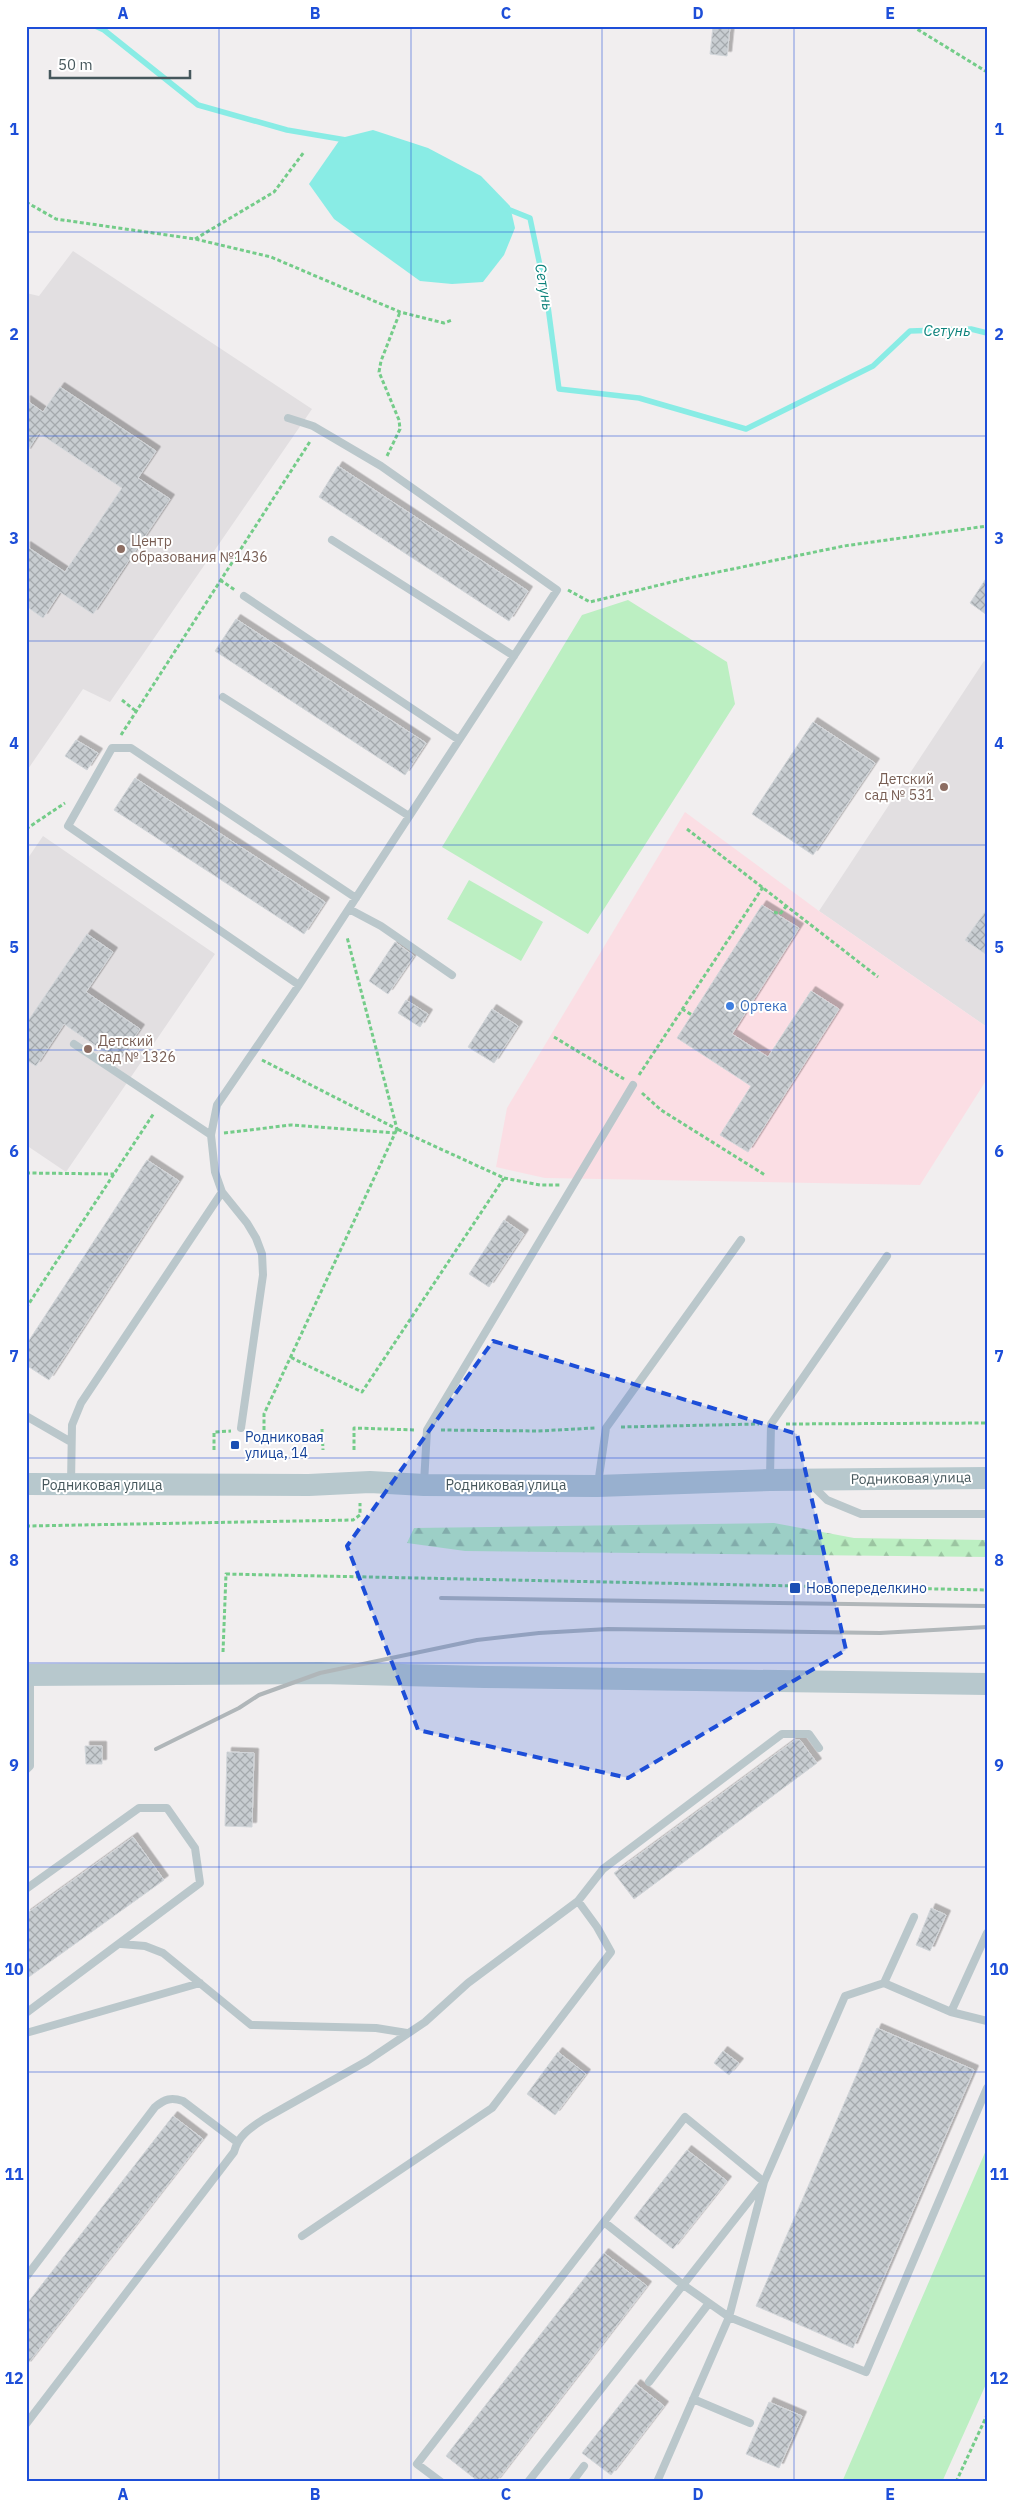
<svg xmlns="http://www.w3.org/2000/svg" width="1013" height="2508" viewBox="0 0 1013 2508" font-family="'IBM Plex Sans',sans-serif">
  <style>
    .education { fill: #e2dfe1 }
    .medical { fill: #fbdee4 }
    .green { fill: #bcefc2 }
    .forest { fill: url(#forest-firs) }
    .water { fill: #89ece5 }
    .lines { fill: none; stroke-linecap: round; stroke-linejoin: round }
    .stream { stroke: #89ece5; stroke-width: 5.5 }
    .building { fill: url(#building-cross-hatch); stroke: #d2d6da; filter: url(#shadow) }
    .path { stroke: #74cc89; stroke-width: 3; stroke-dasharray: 4 2.5; stroke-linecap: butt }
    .lane { stroke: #bac7cb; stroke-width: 8 }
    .secondary { stroke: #b7c8cd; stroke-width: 22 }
    .rail { stroke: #b0b6b9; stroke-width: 4 }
    .marked { fill: #1d4ed8; fill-opacity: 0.2; stroke: #1d4ed8; stroke-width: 4; stroke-dasharray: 10 6; stroke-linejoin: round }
    .grid { fill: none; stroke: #1d4ed8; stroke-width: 1; stroke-opacity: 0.55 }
    .education-dot { fill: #8d6e63; stroke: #fff; stroke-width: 2 }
    .shop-dot { fill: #3f7fe0; stroke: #fff; stroke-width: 2 }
    .transit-dot { fill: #1a4fb4; stroke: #fff; stroke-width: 2 }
    .labels { text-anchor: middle; stroke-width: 4; stroke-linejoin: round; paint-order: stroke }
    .education-label { font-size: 14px; fill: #785e54; stroke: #fff; text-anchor: start }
    .shop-label { font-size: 14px; fill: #366cbe; stroke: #fff; text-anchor: start }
    .transit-label { font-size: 14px; fill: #164399; stroke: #fff; text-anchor: start }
    .street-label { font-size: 14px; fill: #46575c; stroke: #fff }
    .water-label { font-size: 15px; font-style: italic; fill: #0d827b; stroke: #fff }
    .neatline { fill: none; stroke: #1d4ed8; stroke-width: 2 }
    .grid-label { font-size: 16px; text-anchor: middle; font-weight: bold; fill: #1d4ed8 }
  </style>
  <defs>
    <pattern id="forest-firs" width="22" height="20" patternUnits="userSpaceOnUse" patternTransform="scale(1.25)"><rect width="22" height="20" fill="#bcefc2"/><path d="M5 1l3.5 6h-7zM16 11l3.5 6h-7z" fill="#9bc4a1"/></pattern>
    <pattern id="building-cross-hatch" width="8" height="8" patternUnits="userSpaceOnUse" patternTransform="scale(1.25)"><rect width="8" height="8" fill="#c8cdd1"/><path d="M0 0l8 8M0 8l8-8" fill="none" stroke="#a4a9ad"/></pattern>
    <filter id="shadow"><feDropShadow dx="4.5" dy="-4.5" stdDeviation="0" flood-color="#0004"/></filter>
  </defs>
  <rect width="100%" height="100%" fill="#f1eeef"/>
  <path class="education" d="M73 251 312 409 110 702 83 689 26 772V293L39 296Z
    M984 661 987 663V1027L819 911Z
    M43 836 215 954 66 1172 26 1145V861Z"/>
  <path class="medical" d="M685 812 819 911 987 1027V1079L920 1185 545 1178 496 1167 507 1108Z"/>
  <path class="green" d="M628 600 727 662 735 704 588 934 442 847 582 615Z
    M469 880 543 922 521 961 447 919Z
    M987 2148V2382L942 2482H842Z"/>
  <path class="forest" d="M774 1523 854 1538 987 1540V1557L465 1551 407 1543 414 1528Z"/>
  <path class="water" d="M373 130 428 148 481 176 510 206 515 228 504 255 483 282 452 284 420 281 334 219 309 184 341 138Z"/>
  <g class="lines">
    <path class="stream" d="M95 26 104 30 198 105 287 130 346 140
      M505 208 530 218 547 299 559 389 639 398 746 429 873 366 910 331 971 329 987 333"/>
  </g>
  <path class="building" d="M713 26 730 27 727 56 710 54Z
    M60 387 156 451 138 478 170 499 93 614 60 592 43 618 26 606V546L65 572 122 488 39 433 26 453V400L43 412Z
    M338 466 528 591 509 621 319 497Z
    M987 577V615L970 603Z
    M236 619 426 743 405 775 215 651Z
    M813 722 875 763 813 855 752 814Z
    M76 740 98 753 87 770 65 756Z
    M135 778 325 902 304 934 114 810Z
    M762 905 799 928 732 1034 768 1057 811 991 839 1009 748 1152 720 1135 751 1086 677 1038Z
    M987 909V955L965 940Z
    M87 934 113 952 86 992 140 1029 118 1061 64 1024 36 1066 26 1060V1024Z
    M395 942 414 956 388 994 369 981Z
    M406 1000 428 1014 420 1027 398 1013Z
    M492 1009 518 1026 494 1063 468 1047Z
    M147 1160 179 1181 49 1380 26 1365V1345Z
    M504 1220 524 1234 489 1287 469 1274Z
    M795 1740H800L817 1763 634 1899 614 1873Z
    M85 1746H102V1764H86Z
    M227 1752 254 1753 252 1827 225 1826Z
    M133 1837 164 1880 26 1979V1914Z
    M931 1908 946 1915 930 1951 916 1945Z
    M877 2028 974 2070 853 2348 756 2306Z
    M723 2051 739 2063 729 2075 714 2063Z
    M558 2052 586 2074 555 2115 527 2094Z
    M173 2116 203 2139 26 2366V2305Z
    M687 2150 727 2181 673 2249 634 2218Z
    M604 2253 647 2286 496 2482H479L446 2456Z
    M636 2384 664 2406 611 2475 582 2453Z
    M769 2402 802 2416 779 2468 746 2454Z"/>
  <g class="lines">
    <path class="path" d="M912 26 987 72
      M26 202 56 219 195 239 271 257 400 312 444 323 452 320
      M195 239 274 192 304 152
      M387 456 400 429 399 420 379 372 381 361 400 312
      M220 580 235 590
      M568 590 590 602 684 579 844 546 987 526
      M122 700 137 712
      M121 735 311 440
      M26 829 65 803
      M687 829 878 977
      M774 912 780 914 787 905
      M682 1009 692 1015
      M554 1037 624 1079
      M262 1060 397 1129 347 937
      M639 1075 763 887
      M642 1093 661 1110 765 1175
      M224 1133 291 1125 395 1133
      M26 1173 114 1174
      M504 1178 540 1185H560
      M26 1308 154 1113
      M786 1424 987 1423
      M621 1427 759 1424
      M322 1429 323 1450
      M264 1430V1414L397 1129 504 1178 362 1392 290 1357
      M441 1430 538 1431 595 1428
      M214 1450V1432L231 1431
      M354 1450V1428L415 1430
      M26 1526 353 1520 360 1515V1503
      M223 1652 226 1574 987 1590
      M956 2482 987 2415"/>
    <path class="lane" d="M332 540 514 656
      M244 596 459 740
      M223 697 409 816
      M349 909 381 926 452 975
      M299 985 68 826 112 748H131L356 898
      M74 1044 211 1135
      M26 1416 71 1442
      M241 1428 263 1275 262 1254 256 1238 247 1223 222 1192 215 1172 211 1135 217 1105 299 985 557 590 381 466 313 426 288 418
      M770 1478 771 1424 887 1256
      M71 1483 72 1425 81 1403 222 1192
      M424 1483 427 1430 633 1085
      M598 1484 606 1428 741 1240
      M811 1484 827 1500 861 1514H987
      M26 1770 30 1766V1676
      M26 1889 139 1808H167L195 1848 200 1883 26 2013
      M121 1944 145 1946 163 1953 251 2025 376 2028 407 2033
      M884 1983 914 1917
      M951 2012 987 2021
      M26 2033 200 1983
      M604 2222 682 2284 729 2317 866 2372 987 2088
      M302 2236 492 2108 611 1952 597 1927 578 1901
      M26 2277 155 2107C165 2099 171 2097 183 2101L237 2142
      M649 2382 709 2303
      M693 2399 750 2423
      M26 2424 234 2152C238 2136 250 2128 264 2119L367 2061 425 2022 468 1983 578 1901 603 1869 782 1734H809L819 1748
      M441 2482 417 2464 685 2117 764 2182 729 2317 657 2482
      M528 2482 764 2182 845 1996 884 1983 951 2012 987 1933
      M572 2482 584 2466"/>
    <path class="secondary" d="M26 1484 309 1485 370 1482 424 1485 597 1486 770 1480 987 1478
      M26 1675 320 1673 485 1677 987 1684"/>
    <path class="rail" d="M441 1598 987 1606
      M156 1749 239 1708 259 1695 320 1673 477 1640 539 1633 608 1629 880 1633 987 1627"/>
  </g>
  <path class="marked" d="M493 1341 797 1434 846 1650 628 1778 418 1730 347 1546Z"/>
  <path class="grid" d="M219 26V2482M411 26V2482M602 26V2482M794 26V2482M26 232H987M26 436H987M26 641H987M26 845H987M26 1050H987M26 1254H987M26 1458H987M26 1663H987M26 1867H987M26 2072H987M26 2276H987"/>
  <g class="education-dot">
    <circle cx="121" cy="549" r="5"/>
    <circle cx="944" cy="787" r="5"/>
    <circle cx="88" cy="1049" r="5"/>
  </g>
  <circle class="shop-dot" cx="730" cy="1006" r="5"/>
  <g class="transit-dot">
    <rect x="230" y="1440" width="10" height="10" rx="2.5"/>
    <rect x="789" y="1582" width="12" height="12" rx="2.5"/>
  </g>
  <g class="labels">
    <g class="education-label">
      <text x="131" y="546">Центр<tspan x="131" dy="16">образования №1436</tspan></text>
      <text x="934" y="784" text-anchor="end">Детский<tspan x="934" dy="16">сад № 531</tspan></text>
      <text x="98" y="1046">Детский<tspan x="98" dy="16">сад № 1326</tspan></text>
    </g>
    <g class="shop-label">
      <text x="740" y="1011">Ортека</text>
    </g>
    <g class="transit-label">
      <text x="245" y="1442">Родниковая<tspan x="245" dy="16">улица, 14</tspan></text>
      <text x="806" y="1593">Новопеределкино</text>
    </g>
    <g class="street-label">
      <text transform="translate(911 1478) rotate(-1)" y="5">Родниковая улица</text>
      <text x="102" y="1490">Родниковая улица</text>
      <text x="506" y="1490">Родниковая улица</text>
    </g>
    <g class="water-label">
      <text transform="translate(544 287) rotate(80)" y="5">Сетунь</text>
      <text x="947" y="336">Сетунь</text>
    </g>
  </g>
  <rect width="1013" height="2508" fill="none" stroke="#ffffff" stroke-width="55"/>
  <path d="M50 70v8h140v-8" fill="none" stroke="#46575c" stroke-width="2.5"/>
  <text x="58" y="70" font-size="15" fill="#46575c" stroke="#ffffff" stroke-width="4" paint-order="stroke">50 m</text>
  <rect x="28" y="28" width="958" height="2452" class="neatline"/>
  <g class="grid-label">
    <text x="123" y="19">A</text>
    <text x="315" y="19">B</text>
    <text x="506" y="19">C</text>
    <text x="698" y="19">D</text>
    <text x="890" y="19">E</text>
    <text x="14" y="135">1</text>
    <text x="999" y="135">1</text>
    <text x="14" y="340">2</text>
    <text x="999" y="340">2</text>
    <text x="14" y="544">3</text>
    <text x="999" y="544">3</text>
    <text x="14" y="749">4</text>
    <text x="999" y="749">4</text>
    <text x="14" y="953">5</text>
    <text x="999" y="953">5</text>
    <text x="14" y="1157">6</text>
    <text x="999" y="1157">6</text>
    <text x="14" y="1362">7</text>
    <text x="999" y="1362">7</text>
    <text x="14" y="1566">8</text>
    <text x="999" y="1566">8</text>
    <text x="14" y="1771">9</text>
    <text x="999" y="1771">9</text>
    <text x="14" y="1975">10</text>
    <text x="999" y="1975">10</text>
    <text x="14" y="2180">11</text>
    <text x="999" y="2180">11</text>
    <text x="14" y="2384">12</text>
    <text x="999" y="2384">12</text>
    <text x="123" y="2500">A</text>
    <text x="315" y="2500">B</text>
    <text x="506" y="2500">C</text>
    <text x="698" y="2500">D</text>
    <text x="890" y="2500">E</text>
  </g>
</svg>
